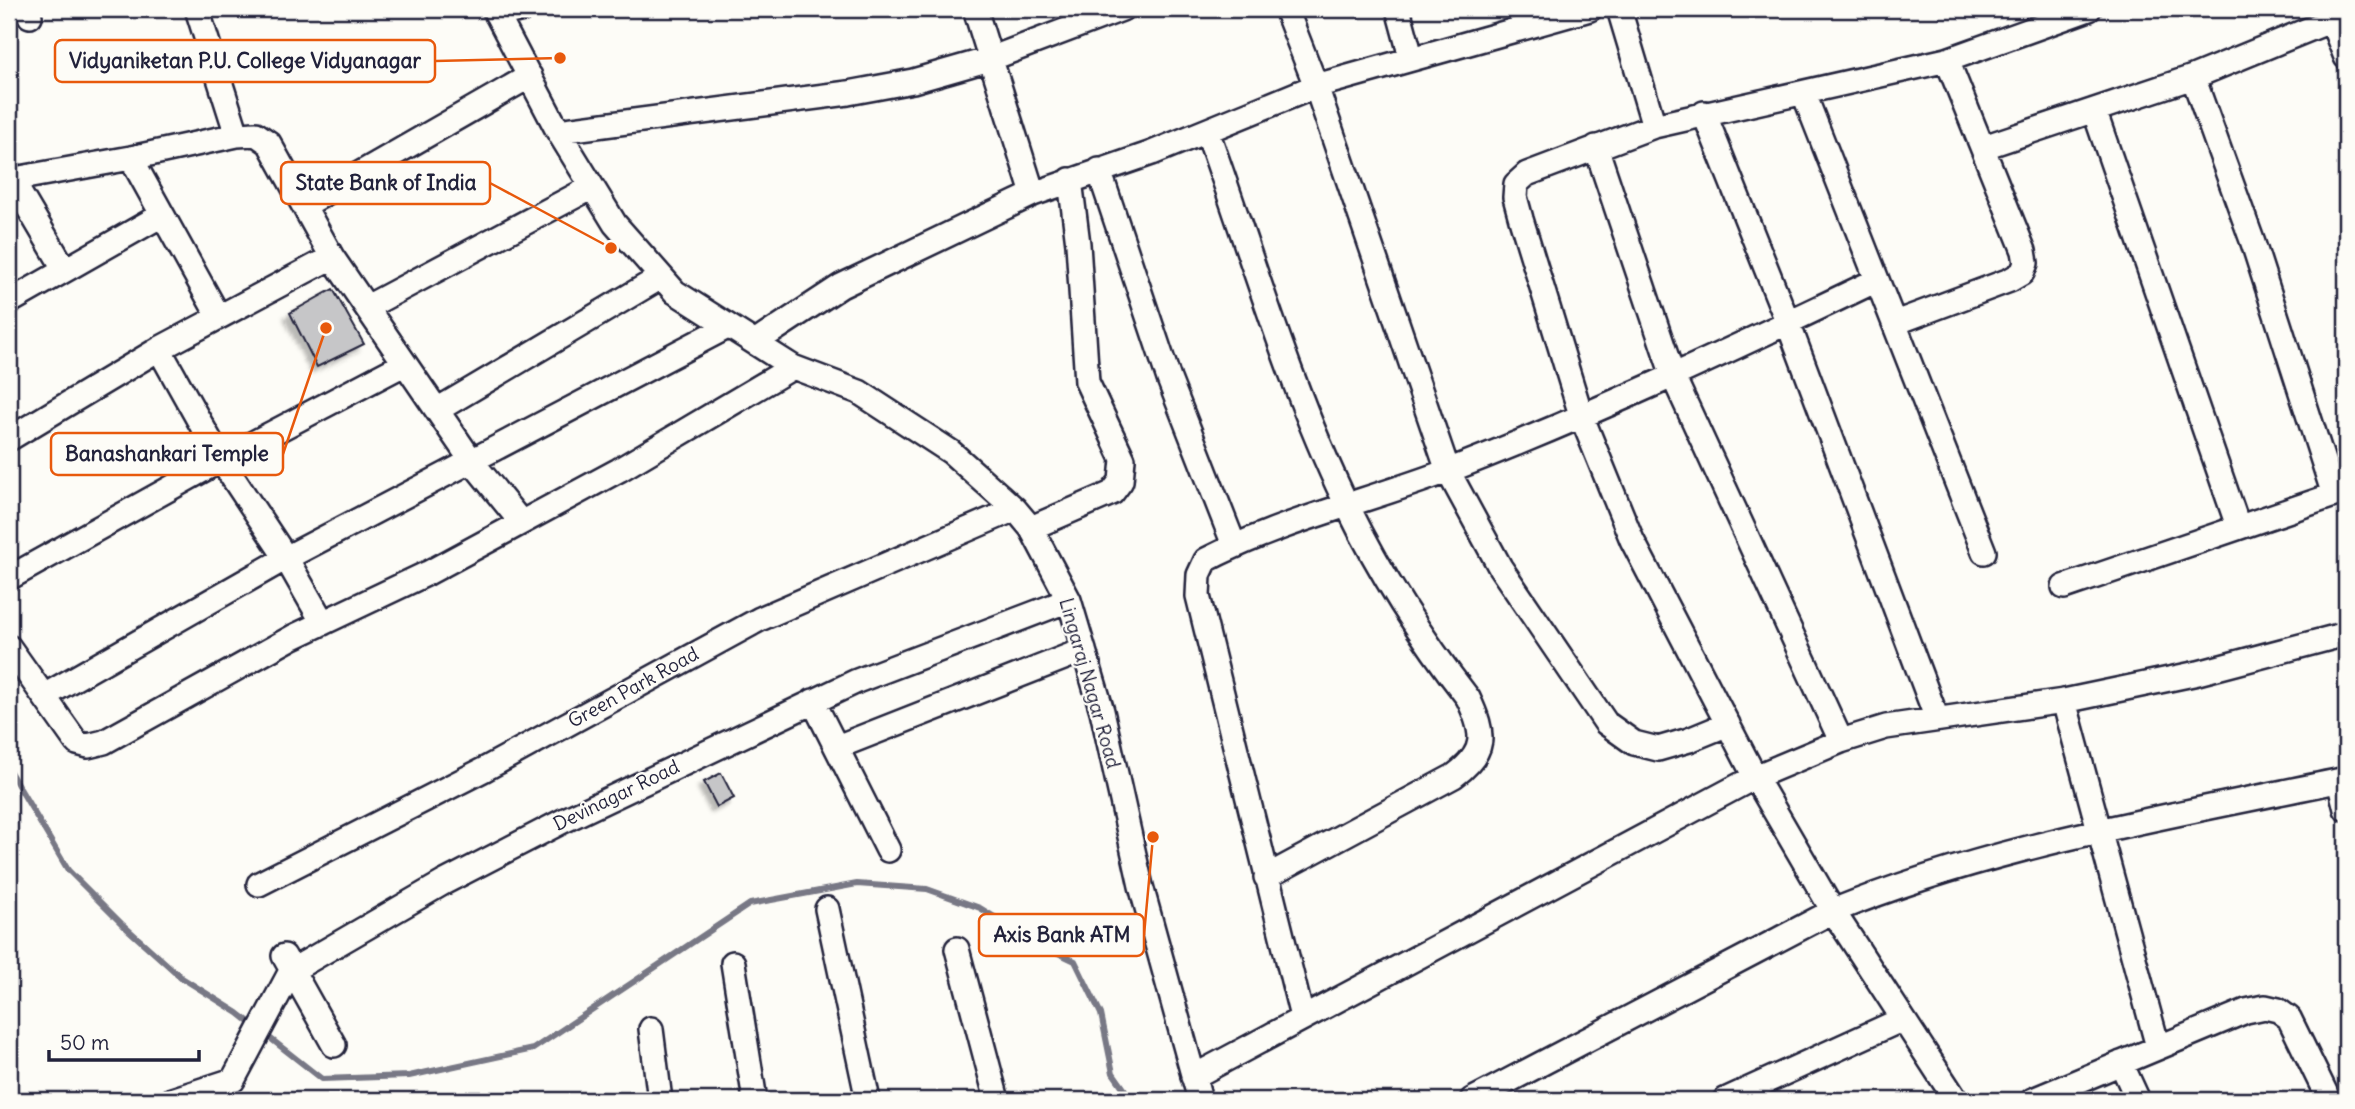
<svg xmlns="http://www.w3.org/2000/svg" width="2355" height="1109" viewBox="0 0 2355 1109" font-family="Delius,sans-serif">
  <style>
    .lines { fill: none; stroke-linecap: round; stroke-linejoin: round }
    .stream { stroke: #787885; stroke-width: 6 }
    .building { fill: #c6c6c8; stroke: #22223b; stroke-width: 2; filter: url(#shadow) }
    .minor-casing { stroke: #22223b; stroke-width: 28 }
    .minor { stroke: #fdfcf7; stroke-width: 23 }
    .labels { text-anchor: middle; stroke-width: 5; stroke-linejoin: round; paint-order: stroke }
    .street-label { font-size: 19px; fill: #22223b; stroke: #fdfcf7 }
    .leader { fill: none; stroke: #e8590c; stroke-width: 2.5 }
    .callout-dot { fill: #e8590c; stroke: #fdfcf7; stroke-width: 2.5 }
    .callout { fill: #fdfcf7; stroke: #e8590c; stroke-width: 2.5 }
    .callout-label { font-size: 21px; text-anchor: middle; font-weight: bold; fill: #22223b }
  </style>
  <defs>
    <filter id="shadow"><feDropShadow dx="-5.5" dy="5.5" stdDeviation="2" flood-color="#0004"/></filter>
  </defs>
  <rect width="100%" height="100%" fill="#fdfcf7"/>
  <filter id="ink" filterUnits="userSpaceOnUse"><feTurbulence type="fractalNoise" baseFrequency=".0143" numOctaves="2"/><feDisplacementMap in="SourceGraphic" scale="14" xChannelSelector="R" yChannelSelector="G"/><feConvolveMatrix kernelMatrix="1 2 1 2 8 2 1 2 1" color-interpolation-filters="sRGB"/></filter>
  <g filter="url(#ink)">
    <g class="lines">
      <path class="stream" d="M9 770 68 870 123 925 182 978 238 1013 322 1079 409 1076 533 1049 750 904 857 884 927 889 980 908 1033 941 1075 961 1101 1014 1113 1073 1132 1100"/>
    </g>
    <path class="building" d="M333 289 364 344 317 367 290 313Z
      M721 773 734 798 717 807 704 782Z"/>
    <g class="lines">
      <g class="minor-casing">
        <path id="minor" d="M26 9 30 16
          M197 9 237 135
          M494 9 558 131 615 224 675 292 793 367 859 392 951 452 1015 509 1031 528 1069 600 1102 711 1141 886 1200 1100
          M975 9 1033 194
          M1286 9 1316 86 1448 471 1500 567 1606 723 1634 743 1658 749 1689 740 1728 724
          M1398 9 1411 57
          M1619 9 1654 126
          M2327 9 2346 57
          M497 15 523 9
          M2193 77 2253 243 2334 495
          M1804 94 1984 552
          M2094 110 2238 526
          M1704 113 1788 323 1937 719
          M558 131 848 93 913 81 990 59 1122 9
          M1207 131C1251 253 1290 389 1347 505 1380 573 1422 639 1468 698 1485 734 1487 752 1454 776L1266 877
          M1596 147 1673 376 1841 741
          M1984 147 2193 77 2332 20
          M131 158 219 317
          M1099 170 1169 379 1234 545
          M9 175 65 270
          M9 180 131 158 237 135 256 134 269 143 332 257 473 463 521 522
          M305 205 530 76
          M9 302 162 215
          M367 307 592 187
          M1895 323 2010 280 2022 273 2026 263 2024 251 1947 60
          M756 342 841 286 1033 194 1152 153 1316 86 1590 9
          M159 349 221 460 286 558 323 623
          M437 410 661 277
          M9 439 159 349 332 257
          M1031 528 1112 493 1121 481 1123 459 1087 382 1078 244 1070 180
          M9 578 221 460 404 364
          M2064 587 2346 491
          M9 647 77 743 88 746 104 742 293 637 428 573 619 470 793 367
          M44 696 286 558 727 327
          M813 701 888 850
          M2064 701 2158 1047
          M837 747 1084 650
          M2339 781 2346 809
          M259 884 485 769 760 619 1015 509
          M827 909 868 1100
          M957 949 997 1100
          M284 956 334 1045
          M733 963 755 1100
          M1302 1017 1198 596 1199 575 1206 560C1283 520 1369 501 1450 470 1595 414 1737 347 1877 280
          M651 1029 660 1100
          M2121 1063 2138 1100
          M1193 1077 1755 777 1841 741 1886 727 2064 701 2198 673 2346 634
          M172 1100 233 1080 291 971 443 883 563 821 857 681 1069 600
          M1472 1100 1833 911C1997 844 2173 816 2346 779
          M1725 1100 1903 1019
          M1956 1100 1833 911 1755 777 1632 540 1581 415 1521 219 1515 197 1516 184 1527 174 1654 126 1947 60 2089 9
          M2033 1100 2246 1011 2265 1007 2278 1010 2289 1018 2329 1100"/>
      </g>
      <use href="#minor" class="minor"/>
    </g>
  </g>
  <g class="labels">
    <g class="street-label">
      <text transform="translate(1090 683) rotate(74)" y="7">Lingaraj Nagar Road</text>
      <text transform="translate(633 687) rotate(-29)" y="7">Green Park Road</text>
      <text transform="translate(616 795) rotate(-26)" y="7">Devinagar Road</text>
    </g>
  </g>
  <path class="leader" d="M560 58L435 61M611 248L490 183M326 328L283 454M1153 837L1144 935"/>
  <g class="callout-dot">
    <circle cx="560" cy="58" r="7"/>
    <circle cx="611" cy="248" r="7"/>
    <circle cx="326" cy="328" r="7"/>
    <circle cx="1153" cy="837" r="7"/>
  </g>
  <g class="callout">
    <rect x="55" y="40" width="380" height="42" rx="7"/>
    <rect x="281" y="162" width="209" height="42" rx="7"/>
    <rect x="51" y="433" width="232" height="42" rx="7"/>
    <rect x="979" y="914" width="165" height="42" rx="7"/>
  </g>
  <g class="callout-label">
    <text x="245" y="68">Vidyaniketan P.U. College Vidyanagar</text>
    <text x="386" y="190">State Bank of India</text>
    <text x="167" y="461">Banashankari Temple</text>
    <text x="1062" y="942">Axis Bank ATM</text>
  </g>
  <rect width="2355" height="1109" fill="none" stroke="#fdfcf7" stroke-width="35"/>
  <rect x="18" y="18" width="2320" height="1074" fill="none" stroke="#22223b" stroke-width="2.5" filter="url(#ink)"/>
  <path d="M49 1050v10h150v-10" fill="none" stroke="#22223b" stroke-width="3.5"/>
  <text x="60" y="1050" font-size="21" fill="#22223b" stroke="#fdfcf7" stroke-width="5" paint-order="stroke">50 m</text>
</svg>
